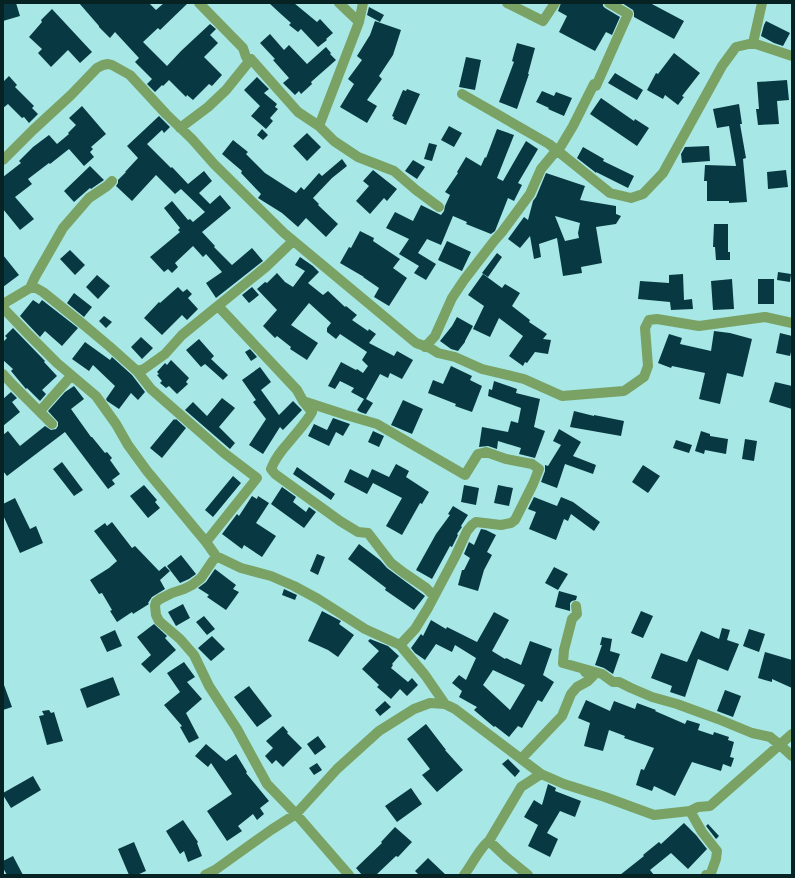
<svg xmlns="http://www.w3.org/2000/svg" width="795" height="878" viewBox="0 0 795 878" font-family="Raleway,sans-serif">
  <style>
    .building { fill: #083943; fill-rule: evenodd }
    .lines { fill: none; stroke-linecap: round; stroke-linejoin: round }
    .minor { stroke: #7aa264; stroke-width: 10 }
  </style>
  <rect width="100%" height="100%" fill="#a7e8e7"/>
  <path class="building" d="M3 3H16L20 16 3 21Z
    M79 3H149L156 10 164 3H188L160 30 158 28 143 42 167 66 181 51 210 24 216 29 210 35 218 43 204 57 222 75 212 86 209 84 193 100 187 95 186 97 169 80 163 86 162 85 155 92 147 84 152 79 135 62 139 58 115 32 110 38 99 27V26Z
    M269 3H294L317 22 320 19 333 33 326 39 327 40 318 47 301 29 298 32 289 25 291 23 282 15Z
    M561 3H603V6L605 8 620 17 612 35 606 32 595 51 559 32 567 16 558 11Z
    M622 3H650L684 21 674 39 634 17V13L633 10Z
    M369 7 384 15 380 22 367 15Z
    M52 9 92 52 80 63 68 50 51 67 38 53 42 49 29 37 42 22 41 20Z
    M375 21 401 30 393 55 379 76 382 79 367 100 377 106 367 123 340 107 354 84 348 79 362 60 357 56 370 35Z
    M766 21 790 33 783 46 774 43 761 36 764 25Z
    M270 34 284 50 289 45 307 64 326 47 331 53 330 54 336 60 311 82 312 84 301 94 299 91 295 95 283 83 289 78 273 60 275 59 260 43Z
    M517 43 535 48 528 74H529L517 109 499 102 514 62 512 61Z
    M674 53 700 73 682 96 684 97 678 105 665 95 663 99 647 90 656 73 658 74Z
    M466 57 481 60 475 90 459 87Z
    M615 73 643 90 637 100 608 83Z
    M9 76 17 85 15 87 34 106 32 108 38 114 29 123 24 117 22 118 8 104 3 108V82Z
    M257 77 269 89 264 93 277 104 275 107 278 109 270 118 273 121 266 129 251 116 260 106 244 90Z
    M787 80 789 100 777 101 779 124 758 125 756 109H759L757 82Z
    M407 89 420 94 406 125 393 119 394 117 392 116 403 90 406 91Z
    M542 91 554 96 556 92 572 98 564 116 548 109 549 108 536 102Z
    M601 98 634 121 635 119 649 128 637 146 590 114Z
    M739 104 742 124H740L746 158 743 159 747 202 729 203V201H707V181H704L705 165 736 166 729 126 717 128 713 109Z
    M82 106 106 134 91 147 93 149 90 152 94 157 84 166 69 149 50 164 49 163 28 179 32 184 15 197 34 219 20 230 3 209V177L21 163 19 161 33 147 49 135 57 144 69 134 68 133 76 125 69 118Z
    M159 116 170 127 164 133 162 130 147 144 171 168 172 167 188 184 204 171 212 181 199 193 210 204 220 195 231 208 202 232 215 246 214 247 232 265 252 248 263 261 216 298 206 283 222 272 206 254 203 257 193 246 175 263 178 267 172 273 168 269 164 272 150 257 180 232 178 230 180 228 164 208 172 201 188 220 190 219 193 222 205 212 181 189 175 194 156 175 132 201 116 186 118 183V180L126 172H125L138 158 127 146Z
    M449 126 462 133 454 147 441 140Z
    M262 129 268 135 263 140 257 135Z
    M497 129 514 135 497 178 503 181 526 141 538 149 518 183 522 185 514 201 508 198 495 231 491 234 466 224 467 222 453 216 441 245 427 239 418 253 436 264 426 280 414 273 419 266 399 254 409 239 386 228 395 212 413 221 421 205 441 215 444 211 445 206 450 195 445 192 458 173 457 172 466 157 481 166 485 157 486 158Z
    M307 133 321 147 307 161 293 146Z
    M233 140 248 152 246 154 265 173 296 193 301 187 304 190 319 173 322 176 342 159 347 166 332 178 313 198 319 204 318 205 338 224 326 237 306 218 298 227 282 213 258 198 261 194 241 173 242 171 222 154Z
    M429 143 437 145 432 161 424 159Z
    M709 146 710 161 682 163 681 154 685 147Z
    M583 147 604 159 603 161 634 176 628 188 596 172V173L595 172 577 158Z
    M413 160 425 167 417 179 405 171Z
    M90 166 104 180 91 189 90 188 74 202 64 191Z
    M373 170 397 189 387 201 384 198 370 214 356 201 369 186 363 181Z
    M786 170 788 187 768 189 767 172Z
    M546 173 585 186 580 200 616 206V214L621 216 616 224 596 227 602 263 581 267 582 273 563 276 557 238 539 244 541 257 534 259 530 236 520 248 508 239 524 217 528 220 533 201 536 197ZM555 216 580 223 578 233 579 238 565 241Z
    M714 224H728V252H730V260H716L715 247H713Z
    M360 231 374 238 373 241 400 259 393 268 407 278 389 306 374 297 379 288 363 277H364L340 263 349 247 351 248Z
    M447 241 471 252 462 271 438 260Z
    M70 250 85 265 75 275 60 259Z
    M497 253 502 257 488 277 482 273Z
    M3 255 19 275 3 287Z
    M300 257 313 266 319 272 308 283 323 295 328 291 345 307 346 306 357 315 352 320 368 331 369 329 376 334 369 343 394 356 397 351 413 360 402 379 390 373 388 378 380 374 366 399 373 403 366 414 360 412 357 410 364 399 351 392 354 388 340 381 335 389 328 386 341 362 356 370 357 369 363 373 368 366 362 360 367 352 340 334 336 339 327 332V328L331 323 309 303 291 325 318 343 307 360 290 349 291 347 277 336 275 338 263 326 277 310 257 289 265 282 267 283 277 273 285 282 293 287 305 271 295 265Z
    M778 272 791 274 790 282 777 280Z
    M483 274 502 288 505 284 520 293 512 306 530 320 529 322 547 334 543 339 551 340 548 354 535 352 527 363 525 362 523 366 509 356 523 336 499 318 490 337 473 329 484 306 468 295Z
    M683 274 684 300 692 299 693 309 671 310 670 302 638 299 640 281 669 283V275Z
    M97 275 110 286 98 299 86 287Z
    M732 279 734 309 713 310 711 281Z
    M758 279H774V304H758Z
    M178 287 183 292 187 289 192 294 188 298 198 309 187 320 182 315 162 335 144 318 159 302 160 303Z
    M252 287 259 295 249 303 242 295Z
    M74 293 92 307 84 317 67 303Z
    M33 300 39 304 42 300 78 328 62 346 45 331 40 337 20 316Z
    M104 316 112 322 106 328 99 321Z
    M457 317 473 326 465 341V342L458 351 451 349 440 341 452 326Z
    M13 328 45 361 44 362 57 376 42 390 46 394 40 401 27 388 26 389 11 371 13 369 3 360V342L7 338 5 336Z
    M714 331 730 333 752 339 743 377 727 373 720 404 699 399 705 373 672 366 671 368 658 363 669 334 682 338 680 344 711 351Z
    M780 333 792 336V348L790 356 776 353Z
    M141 337 153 348 142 359 131 347Z
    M199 339 214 356 211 359 228 375 223 380 205 364 201 367 186 350Z
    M85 342 110 360 112 357 132 375 145 392 138 400 131 393 119 409 107 401 106 399 115 386 93 365 89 371 72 359Z
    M250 349 257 357 251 361 245 352Z
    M171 360 189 378 186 382 188 384 177 394 169 386 166 388 160 383 162 381 157 375 159 374 157 372 165 363 167 365Z
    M451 366 472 376 470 380 482 386 472 412 455 406 456 404 428 393 433 380 443 384Z
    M260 367 271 382 261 390 279 415 293 401 302 410 283 430 280 427 263 454 249 445 266 419 253 402 256 400 242 380Z
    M494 381 517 389 516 393 540 399 534 427 545 431 535 458 519 454 521 448 498 441 497 449 488 446 479 447 482 427 508 432 511 421 518 423 521 408 488 396 489 389 492 390Z
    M775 382 792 386V409L769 402Z
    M74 386 84 399 71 409 91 437H92L105 453 107 452 112 458 110 460 120 474 112 480 115 484 108 489 65 432 7 476 3 471V435L8 431 20 446 45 426 51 430 56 429 58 426V422L48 411 65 392Z
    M11 392 17 398 12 402 20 412 3 426V399Z
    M222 398 235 408 219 427 235 443 230 449 185 410 193 402 207 416Z
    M403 400 423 409 412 434 391 425Z
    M574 411 594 416V415L624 421 621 436 570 427Z
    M333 418 350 424 343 436 336 432 329 446 308 436 314 424 327 430Z
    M174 419 175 420 176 419 186 428 162 458 150 448Z
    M559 429 581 442 573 456 596 465 593 474 565 464 557 488 541 482 545 471V465L548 466 561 445 553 441Z
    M373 431 384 436 379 447 368 442Z
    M701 431 710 434V436L728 439 726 454 705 450 704 454 695 451Z
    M745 439 757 441 754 461 742 459Z
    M676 440 692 445 689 453 673 448Z
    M62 462 83 490 74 496 53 469Z
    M396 464 409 471 406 477 429 492 422 504 420 503 402 535 386 526 402 498 373 483 367 494 344 482 350 469 368 478 372 469 389 477Z
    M643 465 660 476 648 493 632 482Z
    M297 467 335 494 331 500 293 474Z
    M233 476 241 483 213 517 205 510Z
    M144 485 157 500 155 502 160 508 148 518 130 496Z
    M464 485 479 488 476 505 461 502Z
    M498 485 513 488 509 506 494 503Z
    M282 487 296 497 293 502 306 512 309 507 316 512 304 528 271 504Z
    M252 496 257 499 258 496 269 503 256 523 276 536 262 557 244 545 242 549 222 534 237 514 239 516Z
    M534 497 557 506 561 497 573 502 600 522 594 531 571 514 568 521 564 519 556 540 529 529 536 512 528 509Z
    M15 498 30 529 36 526 43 543 20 553 3 515V504Z
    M453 506 468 515 461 526 462 527 457 534 458 535 452 547 450 546 432 579 416 570 436 534 450 515 448 514Z
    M112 522 132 548 135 546 159 571 165 566 170 571 160 580 165 589 152 597 148 603 149 604 133 614 132 612 117 622 110 611 112 610 102 593 99 594 90 580 109 568 117 561 94 531 105 523 107 526Z
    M481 529 486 530 496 535 487 552 492 555 484 570 478 591 458 585 462 570H464L470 558 464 554 469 542 474 545Z
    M359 544 380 560 387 568 425 596 414 610 385 590 386 588 348 559Z
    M317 554 325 557 318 575 310 571Z
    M181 555 196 574 189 579 180 583 167 566Z
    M554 567 568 574 558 590 545 583Z
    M215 569 236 585 233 589 239 592 226 610 207 597 209 595 198 588 206 582Z
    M284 589 297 595 295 600 282 595Z
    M559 591 577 596 576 600 572 601 570 603V611L555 607Z
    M183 604 190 618 176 626 168 612Z
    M322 611 341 621 339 624 354 635 338 657 328 650 308 641Z
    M641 611 653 616 643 638 631 633Z
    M494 612 509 620 492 651 505 659 506 658 521 665 530 641 552 649 543 675 554 682 542 702 538 700 522 728 518 726 509 737 495 726 494 727 474 710 477 707 459 697 462 691 452 683 459 675 466 680 476 658 455 645 452 652 436 644 425 660 415 653 411 648 421 634 423 636 431 620 446 629 447 627 477 642ZM493 670 525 685 510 710 483 685Z
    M204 616 215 629 207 635 196 622Z
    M154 624 167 636 165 638 176 650 150 673 141 664 151 655 137 637Z
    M722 628 730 630 727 640 739 644 728 671 698 659 685 697 670 692 672 686 651 678 661 653 687 662 701 631 719 639Z
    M749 629 765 634 759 652 743 646Z
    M115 630 122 646 107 652 100 637Z
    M212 636 225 649 211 661 198 648Z
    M602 637 612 639 610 651 620 654 613 674 604 668 595 665 602 645H600Z
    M370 639 388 646 399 656 392 664 393 665 391 668 408 682 412 678 418 685 407 696 400 689 391 699 377 687 379 685 362 669 379 651 368 641Z
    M765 652 792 660V688L772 679V682L758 678Z
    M184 662 195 677 187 682 202 699 186 713 199 738 189 743 180 727 182 726 164 705 180 692 167 673Z
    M113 677 120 695 87 708 80 689Z
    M3 685H4L12 707 3 710Z
    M249 686 272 716 257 727 234 697Z
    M725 690 741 696 733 717 717 711Z
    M586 700 610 711 614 701 635 709 637 703 656 710 655 711 685 724 687 720 700 724 698 730 713 735 714 732 729 737 728 740 734 742 730 757 734 758 731 767 723 764 721 771 692 762 675 796 654 786 652 791 636 785 641 769 644 770 654 748 624 738 625 736 609 730 603 751 584 746 590 723 578 718Z
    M385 701 391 707 380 716 375 710Z
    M49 710 51 713 54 712 63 741 47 745 39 716 44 715 42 711Z
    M426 724 446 750H445L463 770 437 792 422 775 430 769 407 739Z
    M283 726 288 732 287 733 302 748 283 767 276 760 272 764 265 756 273 748 266 741Z
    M318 736 326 747 315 755 307 744Z
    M206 744 226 761 236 754 247 772 246 773 269 801 260 808 264 814 257 820 253 814 238 826 242 831 227 841 207 811 232 794 211 763 208 767 195 756Z
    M508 759 520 771 515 777 502 764Z
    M317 763 322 770 314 775 309 768Z
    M33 776 41 790 11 808 3 795V793Z
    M548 784 556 788 555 791 581 801 575 817 560 811 547 833 558 839 550 857 528 846 538 825 524 817 534 800 542 805Z
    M411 788 422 804 397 822 385 806Z
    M183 820 198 842 197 843 202 856 188 862 184 851 180 854 166 831Z
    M684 823 696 835 707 849 688 869 671 853 650 870 654 875H620L644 856 643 855 659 842 661 844Z
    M708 824 719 836 716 839 706 826Z
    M395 827 412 842 398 857 396 856 376 875H362L356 868 382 843 381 842Z
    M134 842 146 871 137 875H129L118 849Z
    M13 856 23 875H7L3 868V861Z
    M428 858 446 875H419L415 871Z"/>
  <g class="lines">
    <path class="minor" d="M199 3 243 48 246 57 251 59
      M339 3 359 22
      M507 3 543 21 555 3
      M762 3 753 43 792 56
      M462 94 549 144 610 193 631 198 643 194 663 173 722 66 736 47 753 43
      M319 126 359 22 363 3
      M180 128 208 107 226 90 251 59 298 112 319 126 334 141 358 157 394 171 416 190 439 207
      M3 160 33 130 71 95 97 68 103 65 108 64 112 65 130 75 166 114 192 139 214 164 284 233 416 343 430 348 438 353 455 357 482 369 524 379 562 396 624 391 644 377 648 366 645 328 649 320 657 319 699 326 765 317 792 323
      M30 288 35 277 63 228 89 198 107 186 112 181
      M3 304 30 288H36L43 292 84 325 109 346 137 371 151 389 224 453 257 478 206 542
      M218 306 297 390 303 401 312 412C306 423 297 432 289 442 282 450 275 458 271 469L275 474 340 521 358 532 368 533 391 563 404 573 426 588 434 596
      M3 308 28 334 57 363 96 396 116 424 128 445 147 471 206 542 216 556 241 568 271 576 294 586 318 599 365 629 400 645 425 675 445 704
      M425 347 435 336 452 298 464 280 494 241 502 232 530 194 541 169 556 151 561 146 573 126 594 84 596 86 628 14 609 3
      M137 371 144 369 165 354 182 335 267 266 293 241
      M3 374 13 385 52 424
      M303 401 346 415 377 424 465 475 478 454 486 452 506 459 532 464 539 469 533 484 515 520 511 523 501 525 476 522 472 525 467 531 455 557 428 608 415 629 400 645
      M40 411 71 376
      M216 556 201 578 192 585 184 589 172 593 160 599 156 602 155 606 156 615 159 621 180 639 194 655 209 686 237 729 267 784 296 814 349 875
      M576 606 577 614 572 619 564 650 563 663 602 674 613 682H619L631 688 652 697 677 704 718 719 752 733 770 737 780 745 792 756
      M521 759 562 716 571 694 577 687 588 681 593 676 585 672
      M690 811 702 832 717 851 716 859 711 873 706 875
      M205 875 215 870 271 830 296 814 337 769 379 731 414 709 430 703 445 704 455 709 541 774 564 784 605 797 654 815 690 811 698 807 710 806 792 734
      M464 875C471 866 481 846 489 841
      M528 875 507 858 489 841 521 787 541 774"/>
  </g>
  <rect width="795" height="878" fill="none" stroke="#072222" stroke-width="8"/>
</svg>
